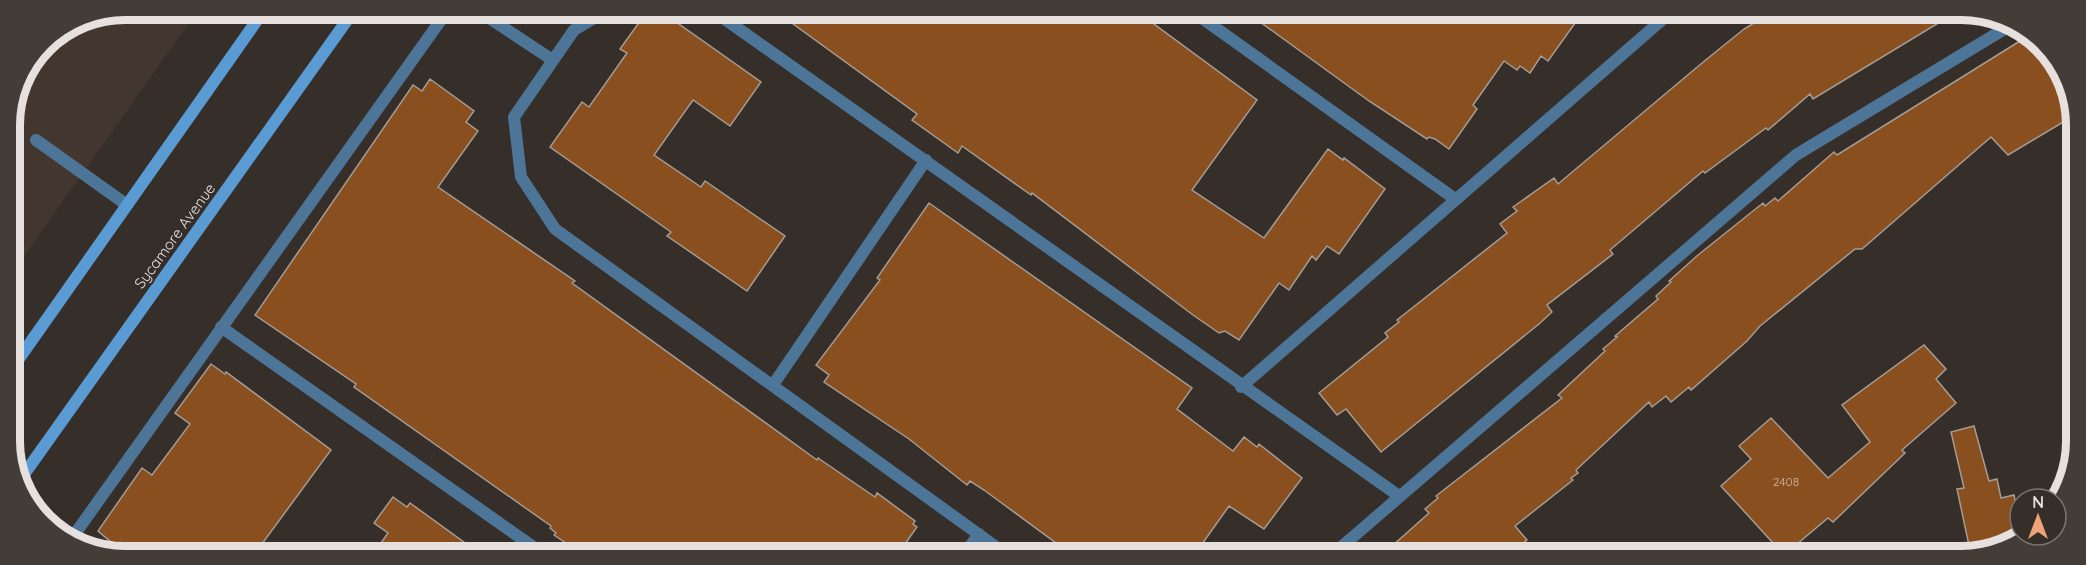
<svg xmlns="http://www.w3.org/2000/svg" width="2086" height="565" viewBox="0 0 2086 565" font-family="Quicksand,sans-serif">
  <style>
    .built { fill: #42362e }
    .building { fill: #894f1e; stroke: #a59c96; stroke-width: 1.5 }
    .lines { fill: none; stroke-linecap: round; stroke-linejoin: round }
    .service { stroke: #4d7598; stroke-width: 12 }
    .secondary { stroke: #5a9bd4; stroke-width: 12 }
    .labels { text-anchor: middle; stroke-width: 4.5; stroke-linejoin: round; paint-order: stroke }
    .number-label { font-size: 12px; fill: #cfbcae }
    .street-label { font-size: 15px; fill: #e6e1de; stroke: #352e29 }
    .rim { fill: none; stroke: #e6e1de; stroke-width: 8 }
  </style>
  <rect width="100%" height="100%" fill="#352e29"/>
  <path class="built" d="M125 9H199L10 276 9 117 43 43 81 18Z"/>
  <path class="building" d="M648 10H659L761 82 730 126 693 100 654 155 701 187 705 181 785 236 747 291 667 236 671 232 550 147 582 102 589 107 627 53 620 49Z
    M774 10 1131 11 1146 21 1147 19 1257 100 1192 190 1264 238 1328 149 1343 160 1344 158 1385 189 1339 254 1327 246 1316 260 1312 256 1289 290 1279 283 1239 340 1225 331 1219 333 1193 315 1032 193 1031 195 962 146 958 153 912 120 917 114Z
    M1245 11H1312L1583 12 1548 61 1541 56 1530 73 1520 66 1517 70 1504 61 1473 105 1477 109 1449 149 1435 139 1429 137 1427 139 1369 101Z
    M1772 12 1955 13 1813 99 1810 94 1768 130 1766 128 1705 173 1703 171 1610 250 1613 254 1547 305 1552 312 1539 324 1381 452 1346 409 1337 415 1319 393 1388 337 1385 333 1399 322 1397 320 1507 233 1500 224 1517 211 1513 207 1554 178 1558 184 1702 63 1744 29Z
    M2028 36 2048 48 2075 102V115L2008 155 1991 137 1862 249H1855L1760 326 1747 341 1691 390 1689 387 1671 402 1666 396 1652 407 1649 402 1576 470 1578 473 1571 478 1573 480 1515 526 1527 540 1509 555H1382L1429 513 1425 509 1438 498 1436 496 1562 398 1558 395 1605 351 1603 349 1617 337 1615 336 1658 299 1656 296 1671 282 1669 281 1698 255 1763 203 1765 206 1775 198 1778 201 1834 152 1837 155Z
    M430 79 474 111 466 122 478 131 438 187 575 281 572 283 817 460 818 458 875 497 877 493 915 521 913 524 917 527 898 554 586 553 581 550 579 552 554 535 556 533 550 528 551 526 354 387 356 384 255 315 413 85 422 91Z
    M929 203 1192 388 1177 409 1233 451 1244 437 1257 447 1259 444 1302 478 1264 529 1229 506 1195 554H1071L984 490 970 481 967 485 909 439 824 382 829 375 816 365 880 280 877 278Z
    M1924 345 1946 369 1936 379 1956 403 1902 450 1905 453 1833 522 1828 518 1784 555 1721 486 1751 459 1739 446 1771 418 1828 478 1870 442 1842 405Z
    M211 364 225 374 226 372 331 450 256 552H123L98 531 142 468 152 475 190 424 175 413Z
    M1974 426 1989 481 1997 479 2001 498 2014 495 2020 525 2015 527 2017 536 1971 555 1957 489 1964 488 1951 432Z
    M393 497 407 507 410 503 479 553H374L388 533 374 523Z"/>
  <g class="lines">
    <path class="service" d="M477 10 551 59
      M607 10 574 30 514 117 521 177 555 229 1006 554
      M712 10 1399 496
      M1192 11 1455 199
      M36 140 127 205
      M221 327 542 553
      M773 385 926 160
      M1241 387 1671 12
      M72 538 448 10
      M964 554 979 534
      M1332 555 1796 155 2011 25"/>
    <path class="secondary" d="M11 370 265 9
      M20 480 355 9"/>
  </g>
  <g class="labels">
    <g class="number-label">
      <text x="1786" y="486">2408</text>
    </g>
    <g class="street-label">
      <text transform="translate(175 236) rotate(-54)" y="5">Sycamore Avenue</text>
    </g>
  </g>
  <path d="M0 0H2086V565H0ZM125 20H1961A105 105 0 0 1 2066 125V441A105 105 0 0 1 1961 546H125A105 105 0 0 1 20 441V125A105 105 0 0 1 125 20Z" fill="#433c37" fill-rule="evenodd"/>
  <path class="rim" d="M125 20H1961A105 105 0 0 1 2066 125V441A105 105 0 0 1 1961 546H125A105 105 0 0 1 20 441V125A105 105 0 0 1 125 20Z"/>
  <g transform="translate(2038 517)"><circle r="28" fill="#352e29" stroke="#7c7671" stroke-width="1.5"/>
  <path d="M0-4.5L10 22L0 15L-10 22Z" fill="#efa377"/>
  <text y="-9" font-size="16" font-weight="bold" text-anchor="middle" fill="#e6e1de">N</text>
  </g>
</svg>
